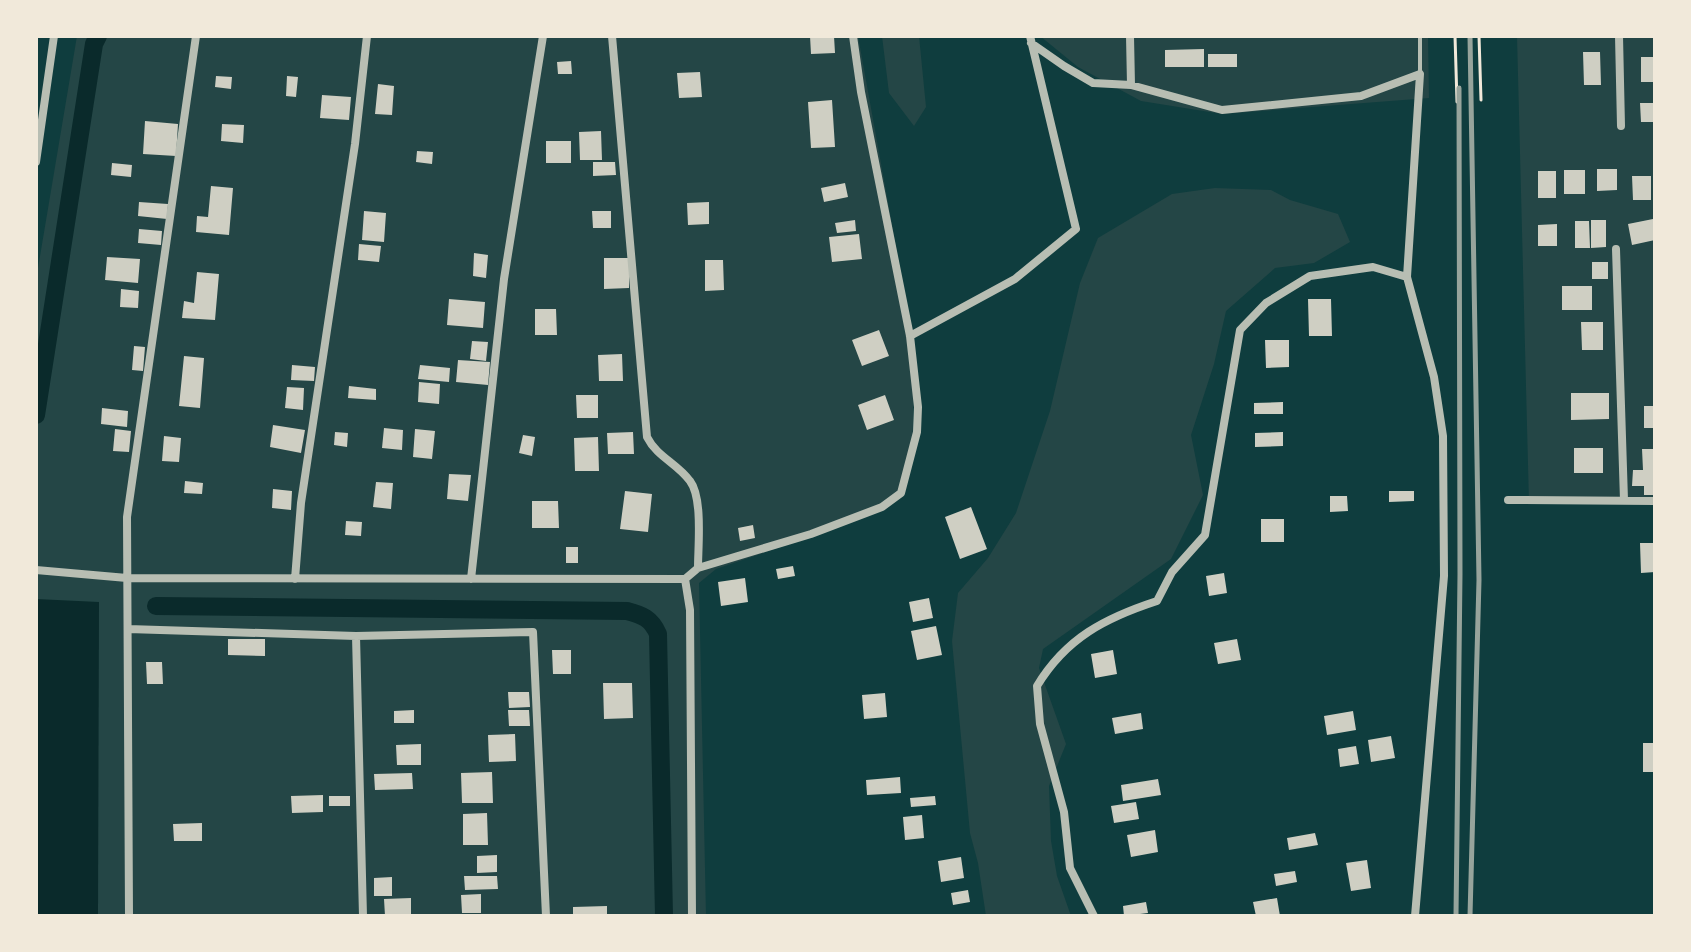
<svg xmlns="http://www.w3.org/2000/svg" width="1691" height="952" viewBox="0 0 1691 952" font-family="'Nunito Sans',sans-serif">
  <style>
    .green { fill: #244646 }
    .water { fill: #0a2a2b }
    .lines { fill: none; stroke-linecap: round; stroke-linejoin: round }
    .canal { stroke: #0a2a2b; stroke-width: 18 }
    .building { fill: #cfcfc3 }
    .path { stroke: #f1e9da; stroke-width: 3 }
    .service { stroke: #b8beb3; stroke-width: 4 }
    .minor { stroke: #b8beb3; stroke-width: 8 }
    .rail { stroke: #97a49c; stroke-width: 5 }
  </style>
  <rect width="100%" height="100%" fill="#0f3d3e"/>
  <path class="green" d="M77 36H858L915 352 912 460 895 498 810 537 716 569 699 583 706 916H36V280Z
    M882 36H919L926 107 914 126 889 93Z
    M1040 36H1428L1429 98 1222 114 1141 101 1078 67Z
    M1517 36H1655V503H1529Z
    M1215 188 1271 190 1290 200 1338 214 1350 242 1314 263 1275 268 1226 311 1214 364 1191 435 1203 495 1171 559 1043 649 1039 668 1066 744 1049 786 1051 841 1057 876 1071 916H986L978 863 970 833 952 641 958 593 988 558 1016 513 1050 411 1080 283 1098 238 1172 194Z"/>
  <path class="water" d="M36 599 99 602 98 916H36Z"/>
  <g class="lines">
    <path class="canal" d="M36 415 94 44 98 36
      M156 606 627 611C642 615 651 618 658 634L664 916"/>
  </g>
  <path class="building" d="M810 36H834L835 53 811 54Z
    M1204 49V67H1165V50Z
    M1583 52H1600L1601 85H1584Z
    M1208 54H1237V67H1208Z
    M1641 57H1655V82H1641Z
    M571 61 572 74H558L557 62Z
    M700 72 702 97 679 98 677 73Z
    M216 76 232 77 231 89 215 87Z
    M287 76 298 77 296 97 286 96Z
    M378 84 394 86 392 115 375 114Z
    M322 95 351 97 349 120 320 118Z
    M832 100 835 147 811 148 808 102Z
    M1640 103H1655V122H1641Z
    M145 121 178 124 176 156 143 154Z
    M222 124 244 125 243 143 221 141Z
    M601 131 602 160H580L579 132Z
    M546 141H571V163H546Z
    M417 151 433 152 432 164 416 162Z
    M593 162H615L616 175 593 176Z
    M112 163 132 165 131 177 111 175Z
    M1597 169H1617V190L1597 191Z
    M1564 170H1585V194H1564Z
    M1538 171H1556V198H1538Z
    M1632 176H1651V200H1633Z
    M845 183 848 197 824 202 821 188Z
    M211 186 233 188 229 235 196 232 197 216 208 217Z
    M139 202 168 204 167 219 138 216Z
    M709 202V224L688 225 687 203Z
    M364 211 386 213 384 242 362 240Z
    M592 211H611V228H593Z
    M1653 219 1655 240 1632 245 1628 224Z
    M855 220 856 231 837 233 835 223Z
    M1591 220H1606V247L1591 248Z
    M1575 221H1589L1590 248H1575Z
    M1557 224V246H1538V225Z
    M139 229 162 231 161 245 138 243Z
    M859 234 862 259 832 262 829 237Z
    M359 244 381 246 379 262 358 260Z
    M474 253 488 255 486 278 473 276Z
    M107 257 140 259 138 283 105 280Z
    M604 258H629V288L604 289Z
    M705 260H723L724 290 705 291Z
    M1592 262H1608V279H1592Z
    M197 272 219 274 215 320 182 318 184 301 194 303Z
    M1562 286H1592V310H1562Z
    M121 289 139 291 138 308 120 307Z
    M449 299 485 302 483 328 447 325Z
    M1308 299H1331L1332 336H1309Z
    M535 309H556L557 335H535Z
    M1581 322H1603V350H1582Z
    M879 330 889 356 862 366 852 340Z
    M1265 340H1289V367L1266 368Z
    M472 341 488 342 486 361 470 359Z
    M134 346 145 347 143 371 132 370Z
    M622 354 623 381H599L598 355Z
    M184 356 204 358 200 408 179 406Z
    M458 360 490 362 488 385 456 382Z
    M292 365 315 367 314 381 291 380Z
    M420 365 450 368 449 382 418 379Z
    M419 382 440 384 439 404 418 402Z
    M349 386 376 389V400L348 398Z
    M287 387 304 388 303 410 285 408Z
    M1571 393H1609V419L1571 420Z
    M576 395H598V418H577Z
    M885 395 894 420 867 430 858 405Z
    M1283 402V414H1254V403Z
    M1644 406H1655V428H1644Z
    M102 408 128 411 127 427 101 424Z
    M273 425 305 430 301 453 270 447Z
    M384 428 403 430 402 450 382 448Z
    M115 429 131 431 129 452 113 451Z
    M415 429 435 431 432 459 413 457Z
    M335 432 348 433 347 447 334 445Z
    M633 432 634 454H608L607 433Z
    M1283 432V446L1255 447V433Z
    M523 435 535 437 532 456 519 453Z
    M164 436 181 438 179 462 162 461Z
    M598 437 599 471H575L574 438Z
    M1574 448H1603V473H1574Z
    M1642 449H1655V495H1644V486H1632L1633 470H1643Z
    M449 474 471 475 468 501 447 499Z
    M185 481 203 483 202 494 184 493Z
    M376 482 393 483 391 509 373 507Z
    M273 489 292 491 291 510 272 508Z
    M625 491 652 494 648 532 620 529Z
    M1389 491H1414V501L1389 502Z
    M1330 496H1347L1348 511 1330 512Z
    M532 501H558L559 528H532Z
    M971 507 987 549 960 559 945 517Z
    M1261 519H1284V542H1261Z
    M346 521 362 522 361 536 345 535Z
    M753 525 755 538 740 541 738 528Z
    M1640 543H1655V572L1641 573Z
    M566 547H578V563H566Z
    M793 566 795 576 778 579 776 569Z
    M1224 573 1227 593 1209 596 1206 576Z
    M745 578 748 602 721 606 718 582Z
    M929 598 933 618 913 622 909 602Z
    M936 626 942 655 917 660 911 631Z
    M228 639H265V656L228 655Z
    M1237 639 1241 660 1218 664 1214 643Z
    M552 650H571V674H553Z
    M1113 650 1117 674 1095 678 1091 654Z
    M146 662H162L163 684H147Z
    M603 683H632L633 718 604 719Z
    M508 692H529L530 707 509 708Z
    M885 693 887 717 864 719 862 695Z
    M414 710V723H394V711Z
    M508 710H529L530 726H509Z
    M1353 711 1356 730 1327 735 1324 716Z
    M1141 713 1143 729 1115 734 1112 718Z
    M515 734 516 761 489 762 488 735Z
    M1391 736 1395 758 1371 762 1368 740Z
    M1643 743H1655V772H1643Z
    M421 744V765H397L396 745Z
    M1356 746 1359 764 1340 767 1338 749Z
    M492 772 493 803H462L461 773Z
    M412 773 413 789 375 790 374 774Z
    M900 777 901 793 867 795 866 780Z
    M1158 779 1161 795 1123 801 1121 785Z
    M323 795V812L292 813 291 796Z
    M329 796H350V806H329Z
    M935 796 936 805 911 807 910 798Z
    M1136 802 1139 819 1114 823 1111 806Z
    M487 813 488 845H463V814Z
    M922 815 924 838 905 840 903 817Z
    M202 823V841H174L173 824Z
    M1155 830 1158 852 1131 857 1127 835Z
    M1315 833 1318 845 1289 850 1287 838Z
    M497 855V872L477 873V856Z
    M961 857 964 878 941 882 938 861Z
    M1367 860 1371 888 1351 891 1346 863Z
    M1295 871 1297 882 1276 886 1274 874Z
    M464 876H497L498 889 465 890Z
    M392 877V896H374V878Z
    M968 890 970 902 953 905 951 893Z
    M481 894V913H462L461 895Z
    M411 898V916H385L384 899Z
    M1277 898 1280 916H1256L1253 902Z
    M1146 902 1148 913 1124 916 1123 906Z
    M607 906V916H573V907Z"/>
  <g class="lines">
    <path class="path" d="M1455 36 1457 102
      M1479 36 1481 100"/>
    <path class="service" d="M1420 36V72"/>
    <path class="minor" d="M612 36 647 437C657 457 677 463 690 481 703 498 698 546 698 568
      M1130 36 1131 85
      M1619 36 1621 126
      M1031 43 1064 66 1093 83 1131 85 1222 110 1361 96 1420 74 1407 277 1434 377 1443 436 1444 576 1415 916
      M36 162 54 36
      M1616 249 1624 500
      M910 336 1015 279 1076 229 1030 36
      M1508 500 1655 501
      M36 570 127 578 685 579 698 568 811 534 882 507 901 493 917 432 918 407 910 336 861 92 853 36
      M295 579 301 503 355 144 367 36
      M471 579 504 279 543 36
      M685 579 690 610 692 916
      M128 629 356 636 533 632 546 916
      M356 636 363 916
      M129 916 127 517 196 36
      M1094 916 1070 868 1064 812 1040 724 1037 686C1066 638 1105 618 1157 601L1172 572 1205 535 1240 330 1266 303 1310 276 1373 267 1407 277"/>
    <path class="rail" d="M1470 36 1479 580 1470 916
      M1456 916 1460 574 1459 88"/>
  </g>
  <rect width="1691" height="952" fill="none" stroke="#f1e9da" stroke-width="76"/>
</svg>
